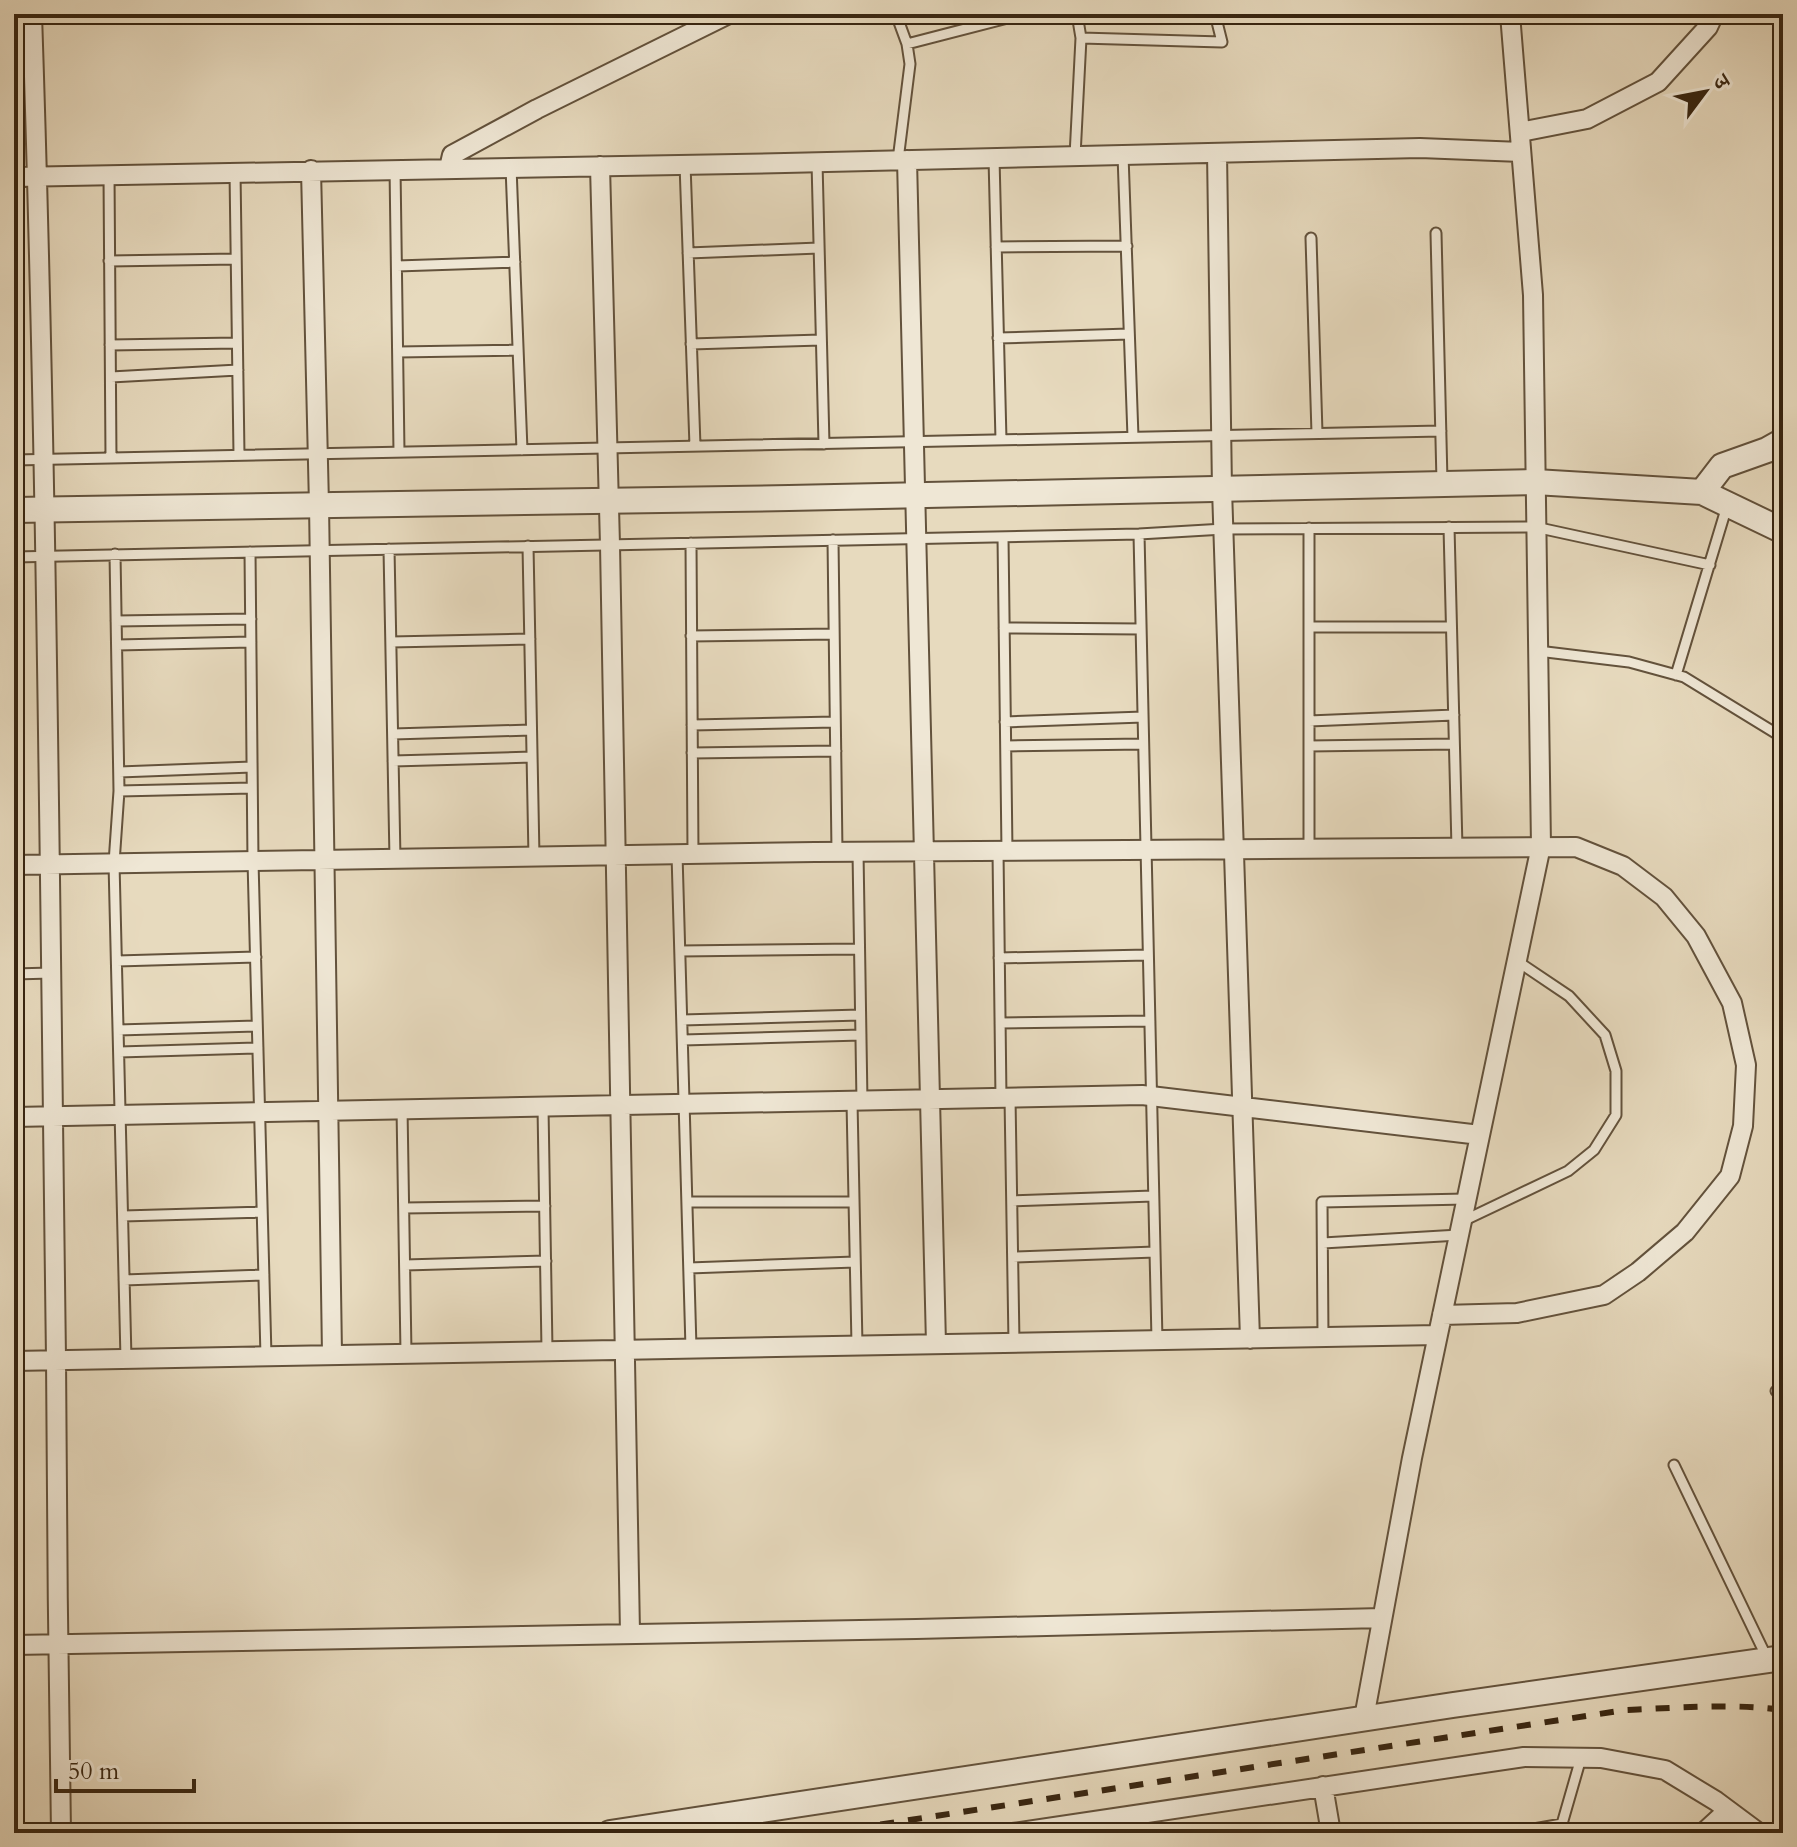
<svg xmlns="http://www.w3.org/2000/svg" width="1797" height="1847" viewBox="0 0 1797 1847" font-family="Cardo,'Noto Serif Devanagari',serif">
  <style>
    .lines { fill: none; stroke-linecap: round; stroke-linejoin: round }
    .service-casing { stroke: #63523c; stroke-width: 13 }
    .minor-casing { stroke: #63523c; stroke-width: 22 }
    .tertiary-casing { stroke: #63523c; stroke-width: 28 }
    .service { stroke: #efe7d5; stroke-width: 9 }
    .minor { stroke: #efe7d5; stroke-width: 18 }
    .tertiary { stroke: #efe7d5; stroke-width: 24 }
    .rail { stroke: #372511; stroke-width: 6; stroke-dasharray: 14 14; stroke-linecap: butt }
  </style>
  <rect width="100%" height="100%" fill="#e7dabe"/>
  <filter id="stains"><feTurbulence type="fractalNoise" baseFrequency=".0025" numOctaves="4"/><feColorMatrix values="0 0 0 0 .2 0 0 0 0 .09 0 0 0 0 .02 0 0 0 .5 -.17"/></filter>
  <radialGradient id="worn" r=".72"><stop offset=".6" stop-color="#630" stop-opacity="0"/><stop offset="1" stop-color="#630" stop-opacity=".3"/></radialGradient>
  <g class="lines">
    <g class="service-casing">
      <path id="service" d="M896 14 907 44 910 64 898 160
        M1081 38 1222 42 1215 14
        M907 44 1023 14
        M1123 155 1133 437
        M1075 156 1081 38 1077 14
        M994 158 1001 440
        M817 162 824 444
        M685 164 695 446
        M511 167 522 450
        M395 168 399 452
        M235 172 239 455
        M109 174 111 458
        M1436 233 1442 481
        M1311 238 1317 433
        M996 247 1127 246
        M688 253 819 248
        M109 261 236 259
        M397 266 515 262
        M998 338 1129 334
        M691 344 821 340
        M110 345 237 343
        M398 352 518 350
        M111 377 238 370
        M14 460 1441 431
        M1449 527 1457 848
        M1139 534 1157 1340
        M1003 537 1007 851
        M833 540 837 852
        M691 543 693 854
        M528 546 534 857
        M389 549 395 859
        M250 552 253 861 266 1356
        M115 554 119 791 114 863 126 1359
        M14 557 1139 534 1224 529 1535 527 1710 565
        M116 621 251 619
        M1309 627H1451
        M1004 628 1141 629
        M691 636 834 634
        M391 642 530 639
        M117 645 251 642
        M1538 651 1629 662 1684 677 1777 734 1783 742
        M1676 675 1727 506
        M1309 721 1454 715
        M1005 722 1143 717
        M692 725 835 722
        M393 734 531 730
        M1006 746 1143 744
        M1309 746 1454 744
        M692 753 836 751
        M393 761 532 757
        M119 772 252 767
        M119 791 252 788
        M1309 850V528
        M998 851 1001 1099
        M858 852 862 1102
        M677 854 691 1348
        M680 951 859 949
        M999 958 1148 955
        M117 961 256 957
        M14 974 51 973
        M682 1020 860 1015
        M1000 1023 1150 1021
        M118 1030 257 1026
        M683 1040 861 1035
        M119 1052 258 1048
        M1010 1098 1014 1342
        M852 1102 857 1345
        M543 1107 547 1350
        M402 1108 406 1353
        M1012 1201 1153 1196
        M688 1202H854
        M404 1208 545 1206
        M123 1216 262 1212
        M1463 1221 1568 1171 1594 1150 1616 1115V1071L1605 1035 1569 996 1517 961
        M1323 1243 1459 1235
        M1013 1257 1155 1252
        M405 1265 546 1261
        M689 1268 855 1262
        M124 1280 264 1275
        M1323 1337 1322 1202 1466 1199
        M1776 1391 1783 1397
        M1674 1465 1768 1660
        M1511 1833 1562 1824 1581 1758"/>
    </g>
    <g class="minor-casing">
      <path id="minor" d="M32 14C47 462 50 910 56 1358 57 1516 58 1675 61 1833
        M1520 132 1587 119 1658 82 1708 27 1714 14
        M1217 153 1222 489 1250 1339
        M907 160 936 1344
        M600 166 610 545 630 1633
        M449 168 452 155 537 109 729 14
        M311 170 319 505 332 1354
        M14 177 785 163 1420 148 1521 152
        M14 865 815 852 1576 847 1623 866 1664 897 1696 936 1732 1003 1746 1065 1743 1126 1730 1176 1685 1232 1638 1272 1604 1295 1517 1313 1442 1315
        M14 1117 1142 1095 1480 1135
        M14 1361 1438 1335
        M14 1645 916 1629 1382 1618
        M1364 1718 1412 1458 1541 846 1533 295 1510 14
        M1323 1786 1331 1833
        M1013 1833 1524 1757 1601 1758 1665 1770 1716 1801 1759 1833
        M1703 1833 1728 1810"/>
    </g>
    <g class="tertiary-casing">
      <path id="tertiary" d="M1702 492 1722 466 1767 450 1783 441
        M14 510 789 498 1535 482 1702 492 1783 531
        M610 1833 1453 1705 1783 1658"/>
    </g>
    <use href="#service" class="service"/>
    <use href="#minor" class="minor"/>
    <use href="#tertiary" class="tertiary"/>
    <path class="rail" d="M825 1833 1625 1710C1678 1708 1731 1703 1783 1710"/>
  </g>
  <rect width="1797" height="1847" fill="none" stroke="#e7dabe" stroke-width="48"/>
  <rect x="16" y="16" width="1765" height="1815" fill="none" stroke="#372511" stroke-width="4"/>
  <rect x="24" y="24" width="1749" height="1799" fill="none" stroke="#372511" stroke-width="2"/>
  <g transform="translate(1705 92) rotate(58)" stroke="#efe7d5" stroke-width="6" paint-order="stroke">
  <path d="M0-6L14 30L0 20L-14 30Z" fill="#372511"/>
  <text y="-12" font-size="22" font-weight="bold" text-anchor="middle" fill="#372511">उ</text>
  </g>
  <path d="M56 1779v12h138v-12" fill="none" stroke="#372511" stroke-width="4"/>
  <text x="68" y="1779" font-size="24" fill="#372511" stroke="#efe7d5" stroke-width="6" paint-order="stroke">50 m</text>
  <rect width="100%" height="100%" filter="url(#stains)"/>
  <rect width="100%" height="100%" fill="url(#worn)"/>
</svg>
